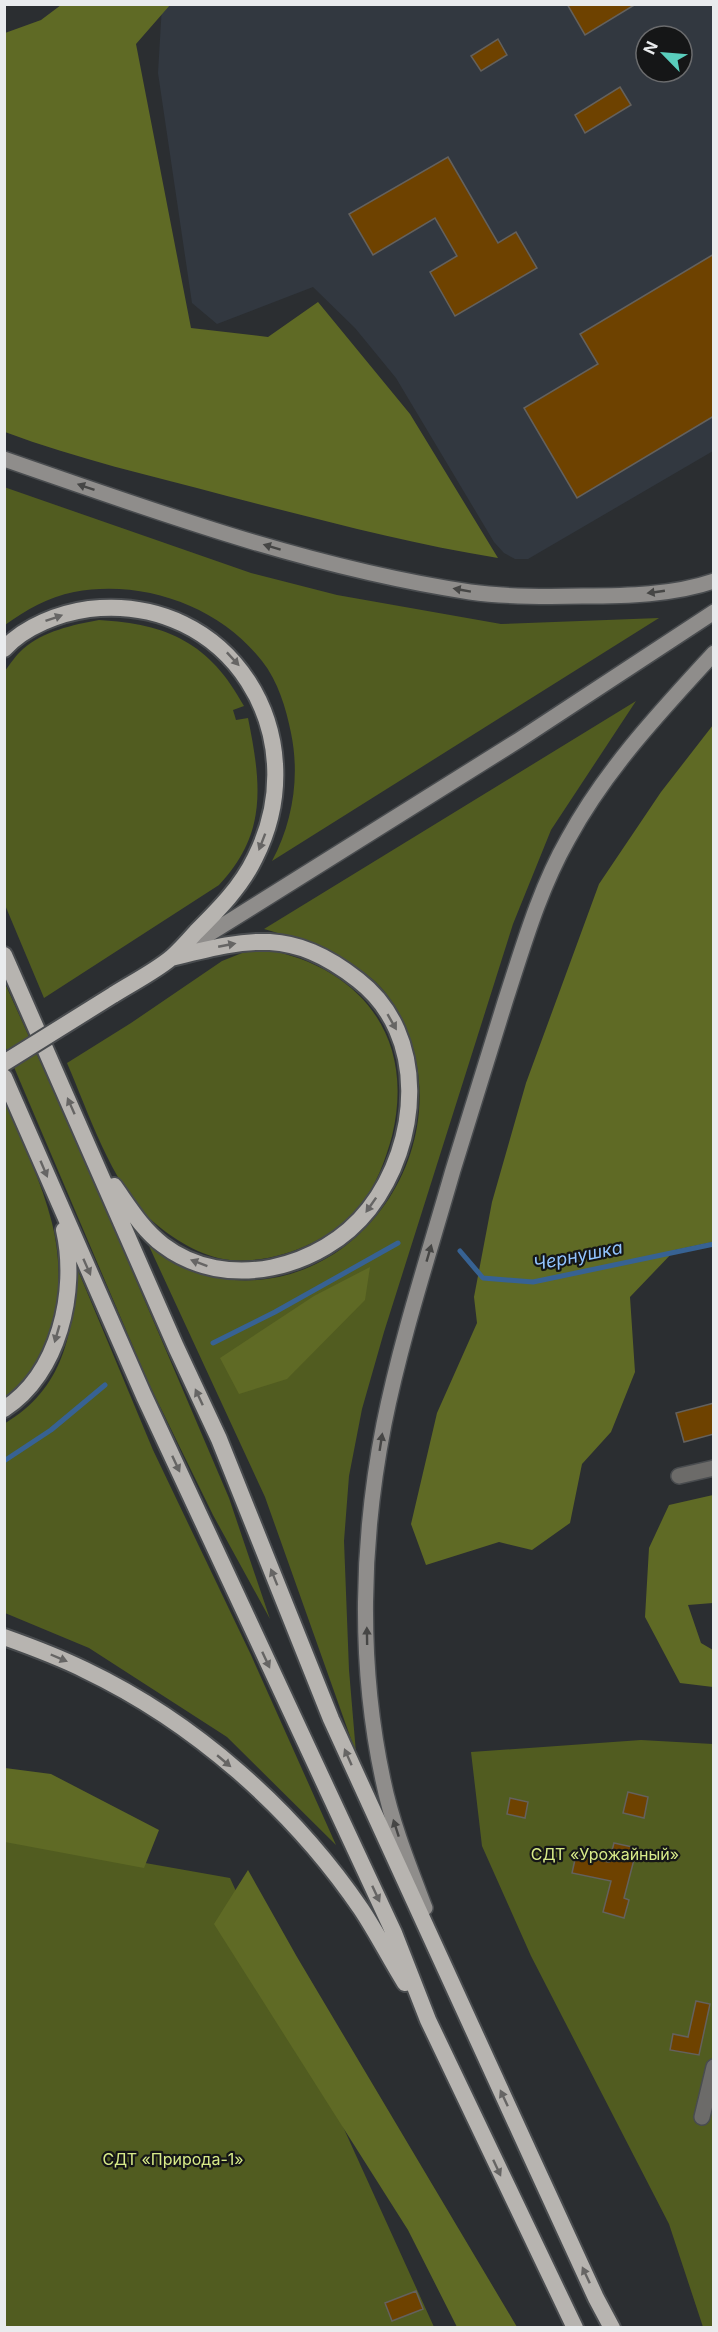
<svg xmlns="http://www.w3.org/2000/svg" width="718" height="2332" viewBox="0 0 718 2332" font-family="Inter,sans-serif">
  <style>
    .built { fill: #323840; fill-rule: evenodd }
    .green { fill: #515c20 }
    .forest { fill: #5f6a25 }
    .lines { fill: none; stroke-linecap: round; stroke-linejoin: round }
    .stream { stroke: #376293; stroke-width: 5 }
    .building { fill: #6e4200; stroke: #64615d; stroke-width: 1.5 }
    .minor-casing { stroke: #494c4f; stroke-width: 18 }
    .secondary-casing { stroke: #494c4f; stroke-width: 18 }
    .trunk-casing { stroke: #494c4f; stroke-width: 20 }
    .minor { stroke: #6c6b69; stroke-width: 15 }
    .secondary { stroke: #8f8d8b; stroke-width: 15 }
    .trunk { stroke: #b7b4b0; stroke-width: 16 }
    .trunk-bridge-casing { stroke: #494c4f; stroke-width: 20; stroke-linecap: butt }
    .trunk-bridge { stroke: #b7b4b0; stroke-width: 16 }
    .oneway { fill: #464645 }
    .oneway2 { fill: #666564 }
    .labels { text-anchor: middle; stroke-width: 4.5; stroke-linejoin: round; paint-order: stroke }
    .park-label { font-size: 16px; fill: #d7ea89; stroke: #151617 }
    .water-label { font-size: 18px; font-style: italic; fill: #91c3fe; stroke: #151617 }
  </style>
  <rect width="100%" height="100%" fill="#2b2e31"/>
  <path class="built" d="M162 5H713V451L528 559H515L504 553 494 542 396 378 355 328 313 287 217 324 192 303 158 73ZM646 36H682V72H646Z"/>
  <path class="green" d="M4 487 251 573 337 595 501 624 659 618 272 861C293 822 300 776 291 733 286 708 278 681 262 661 219 606 143 579 74 592 48 597 26 610 5 625Z
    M99 620C168 624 210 643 244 706L233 710 236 720 248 718C261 783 268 833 219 885L44 998 5 905V671C10 664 16 655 23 649 44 631 72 625 99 620Z
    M636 701 551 830 513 924 384 1332 362 1409 349 1476 344 1541 349 1670 356 1753 265 1497 149 1246C165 1256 181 1269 200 1274 331 1311 444 1181 415 1056 409 1028 394 997 371 978 340 952 302 940 264 929Z
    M264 949C361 967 416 1037 392 1136 386 1159 375 1188 360 1206 330 1242 276 1264 230 1260 201 1257 171 1238 150 1219 111 1183 88 1111 67 1063L131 1023 222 961 242 953Z
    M4 981 95 1184 229 1498 270 1619 213 1515 149 1384 5 1046Z
    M6 1103C22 1142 42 1182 52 1223 67 1281 58 1362 5 1398Z
    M77 1268 153 1450 251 1655 336 1845 227 1737 89 1648 5 1613 4 1424C65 1388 73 1332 77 1268Z
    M641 1740 713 1744V2327H703L669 2224 531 1956 482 1846 471 1752Z
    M4 1838 230 1878 434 2327H5Z"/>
  <path class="forest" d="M61 5H170L136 44 191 328 268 337 318 302 410 414 498 558C406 543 317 519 227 496 152 476 77 459 5 432V33L41 20Z
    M713 725V1242L675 1250 630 1297 635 1372 611 1432 582 1464 570 1523 532 1550 499 1542 426 1565 411 1524 437 1413 477 1323 474 1297 492 1202 526 1083 599 884 661 792Z
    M370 1267 365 1300 287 1379 239 1394 220 1358 314 1296Z
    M713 1495V1603L688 1605 701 1643 713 1650V1687L680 1683 645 1617 649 1548 669 1505Z
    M5 1768 51 1774 159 1830 144 1868 5 1842Z
    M248 1870 297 1957 517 2327H457L408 2230 214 1924Z"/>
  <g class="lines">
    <path class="stream" d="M460 1251 483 1278 533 1282 714 1244
      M213 1343 275 1312 398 1243
      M4 1461 51 1430 105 1385"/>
  </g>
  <path class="building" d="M567 4H636L585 35Z
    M498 39 507 55 481 71 471 56Z
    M620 87 631 105 585 133 575 115Z
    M448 157 498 243 516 232 537 268 455 316 430 272 457 256 435 218 373 255 349 214Z
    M714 254V416L577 498 524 408 598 364 580 334Z
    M714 1403V1434L684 1442 676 1413Z
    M628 1792 648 1797 644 1818 623 1813Z
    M510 1798 528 1802 525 1818 507 1814Z
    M614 1843 637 1848 624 1898 629 1900 624 1918 603 1912 611 1881 572 1873 576 1855 609 1862Z
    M696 2001 710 2004 699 2055 670 2050 673 2034 688 2037Z
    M416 2291 423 2309 392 2321 385 2303Z"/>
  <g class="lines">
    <g class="minor-casing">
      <path id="minor" d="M679 1476 714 1468
        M702 2117 714 2067"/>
    </g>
    <g class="secondary-casing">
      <path id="secondary" d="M4 459C157 512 310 568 470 592 507 597 546 597 583 596 626 596 673 595 714 581
        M185 949 519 740 714 612
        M425 1908C409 1866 392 1824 383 1780 358 1664 361 1541 384 1424 401 1339 429 1254 453 1170 470 1114 488 1058 505 1002 523 947 539 890 568 839 606 769 660 712 714 653"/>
    </g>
    <g class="trunk-casing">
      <path id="trunk" d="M4 649C25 626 60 613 89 609 230 593 317 735 255 858 241 887 219 909 196 932 188 941 180 950 171 958 154 972 132 983 113 995
        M4 955 176 1347 219 1439 331 1719 534 2163 596 2298 612 2328
        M4 1077 144 1396 394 1933 428 2020 575 2328
        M114 1186C129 1207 142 1229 163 1245 226 1293 322 1269 369 1209 420 1143 429 1035 358 980 290 927 248 939 171 958
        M4 1409C59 1374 78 1291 64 1230
        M4 1637C32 1647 59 1657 85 1670 194 1722 293 1809 361 1909 377 1933 390 1959 405 1983"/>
    </g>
    <use href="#minor" class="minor"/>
    <use href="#secondary" class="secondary"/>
    <use href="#trunk" class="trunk"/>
    <g class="trunk-bridge-casing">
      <path id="trunk-bridge" d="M4 1063 113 995"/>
    </g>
    <use href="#trunk-bridge" class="trunk-bridge"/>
  </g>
  <defs><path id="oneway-solid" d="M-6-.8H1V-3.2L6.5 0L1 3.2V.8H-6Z" transform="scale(1.5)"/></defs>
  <g class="oneway">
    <use href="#oneway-solid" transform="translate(86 487) rotate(-161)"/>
    <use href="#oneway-solid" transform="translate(272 547) rotate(-163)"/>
    <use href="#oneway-solid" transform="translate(462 590) rotate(-170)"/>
    <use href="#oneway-solid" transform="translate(656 592) rotate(172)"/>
    <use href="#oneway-solid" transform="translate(429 1253) rotate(-74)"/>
    <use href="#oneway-solid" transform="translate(381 1442) rotate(-81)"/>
    <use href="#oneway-solid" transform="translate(367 1636) rotate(-91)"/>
    <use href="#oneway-solid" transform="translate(396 1828) rotate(-108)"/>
  </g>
  <g class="oneway2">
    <use href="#oneway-solid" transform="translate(54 618) rotate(-19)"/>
    <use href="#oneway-solid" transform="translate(233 659) rotate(47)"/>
    <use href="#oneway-solid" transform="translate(262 842) rotate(111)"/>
    <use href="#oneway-solid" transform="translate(227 945) rotate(-11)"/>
    <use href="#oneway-solid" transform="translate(392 1022) rotate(60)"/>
    <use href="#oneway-solid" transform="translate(71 1106) rotate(-114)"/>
    <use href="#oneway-solid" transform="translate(44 1169) rotate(67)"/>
    <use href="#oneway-solid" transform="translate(371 1205) rotate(125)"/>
    <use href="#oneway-solid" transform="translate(199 1263) rotate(-159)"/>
    <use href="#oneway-solid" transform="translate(87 1267) rotate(66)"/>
    <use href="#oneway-solid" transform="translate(57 1334) rotate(106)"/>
    <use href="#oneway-solid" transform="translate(199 1397) rotate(-115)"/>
    <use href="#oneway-solid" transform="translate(176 1464) rotate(65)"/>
    <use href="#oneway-solid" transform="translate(274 1577) rotate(-112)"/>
    <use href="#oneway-solid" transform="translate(59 1658) rotate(23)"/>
    <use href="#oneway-solid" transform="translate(266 1660) rotate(65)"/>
    <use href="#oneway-solid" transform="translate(348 1757) rotate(-114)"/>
    <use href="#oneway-solid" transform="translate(224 1761) rotate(40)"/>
    <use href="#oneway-solid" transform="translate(376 1894) rotate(65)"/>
    <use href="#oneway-solid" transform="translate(504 2098) rotate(-115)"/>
    <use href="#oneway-solid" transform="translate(497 2168) rotate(65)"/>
    <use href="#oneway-solid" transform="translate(586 2275) rotate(-115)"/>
  </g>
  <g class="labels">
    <g class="park-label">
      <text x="605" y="1860">СДТ «Урожайный»</text>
      <text x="173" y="2165">СДТ «Природа-1»</text>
    </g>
    <g class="water-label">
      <text transform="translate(578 1256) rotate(-11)" y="6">Чернушка</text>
    </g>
  </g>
  <rect width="718" height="2332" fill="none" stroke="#e9ebed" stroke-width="12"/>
  <g transform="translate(664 54) rotate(295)"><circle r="28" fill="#151617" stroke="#6a6b6d" stroke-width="1.5"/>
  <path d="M0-4.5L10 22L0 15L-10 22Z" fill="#5acebd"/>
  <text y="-9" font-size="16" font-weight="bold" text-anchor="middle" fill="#e9ebed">N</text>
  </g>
</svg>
